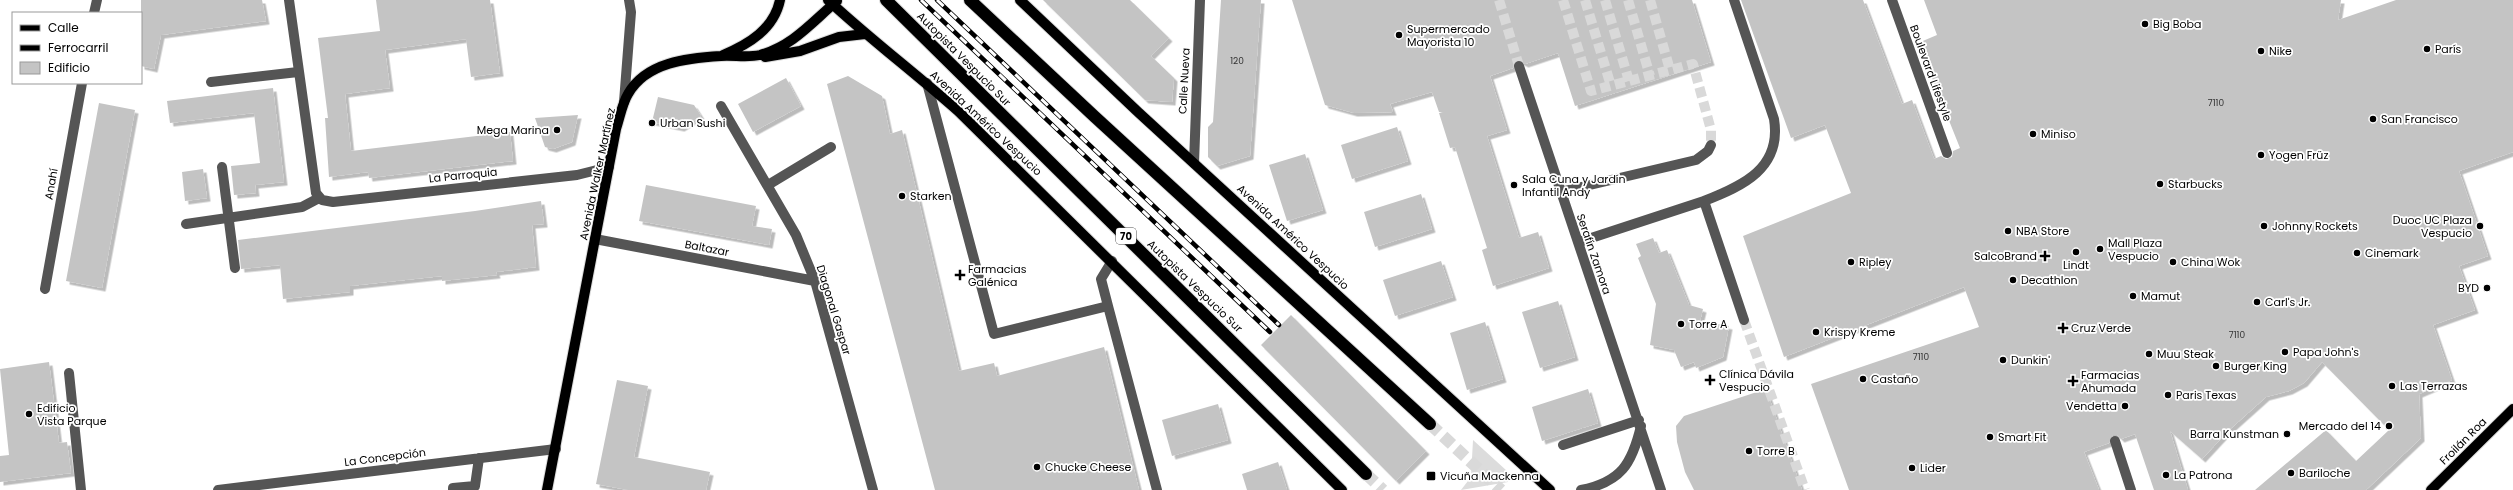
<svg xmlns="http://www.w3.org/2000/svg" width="2513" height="490" viewBox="0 0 2513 490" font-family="Poppins,sans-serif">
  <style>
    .green { fill: #dcdcdc }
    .building { fill: #c4c4c4; filter: url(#shadow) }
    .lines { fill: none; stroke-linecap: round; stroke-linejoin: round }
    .minor-tunnel { stroke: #d9d9d9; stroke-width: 10; stroke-dasharray: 10 5; stroke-linecap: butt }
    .highway-tunnel { stroke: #d9d9d9; stroke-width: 12; stroke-dasharray: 12 6; stroke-linecap: butt }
    .major-casing { stroke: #dbdbdb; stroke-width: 12 }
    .highway-casing { stroke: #dbdbdb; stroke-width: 14 }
    .minor { stroke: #555; stroke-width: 10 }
    .major { stroke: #000; stroke-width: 10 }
    .highway { stroke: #000; stroke-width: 12 }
    .rail-casing { stroke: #000; stroke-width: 4.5 }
    .rail { stroke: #fff; stroke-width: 3; stroke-dasharray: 9; stroke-linecap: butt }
    .poi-dot { fill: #000; stroke: #fff; stroke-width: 1.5 }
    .labels { text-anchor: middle; stroke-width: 3.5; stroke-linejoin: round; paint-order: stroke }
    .number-label { font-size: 9px; fill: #313131 }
    .shield { fill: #fff; stroke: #4c4c4c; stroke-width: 1 }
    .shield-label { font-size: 10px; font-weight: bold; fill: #000 }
    .poi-label { font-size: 11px; fill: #000; stroke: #fff; text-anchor: start }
    .street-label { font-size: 11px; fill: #000; stroke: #fff }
  </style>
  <defs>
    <filter id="shadow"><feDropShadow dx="3.5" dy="3.5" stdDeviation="0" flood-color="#0004"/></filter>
  </defs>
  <rect width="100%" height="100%" fill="#fff"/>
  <path class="green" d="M1473 440 1507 471 1508 482 1461 490 1471 477Z"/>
  <path class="building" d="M141 0H262L266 21 161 35 154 69 141 66Z
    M376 0H490L500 73 471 77 466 39 385 50 390 88 345 94 351 151 510 132 513 161 369 178 368 172 329 177 325 118H328L318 38 380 31Z
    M1043 0H1130L1169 38 1151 56 1174 78 1172 102 1145 100Z
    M1221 0H1261L1250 156 1217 166 1208 157V127L1213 122Z
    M1292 0H1692L1711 62 1575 106 1558 53 1525 64 1517 60 1514 62 1513 68 1490 76 1507 130 1487 136 1519 238 1538 232 1549 268 1493 286 1482 250 1487 248 1455 147 1450 148 1439 113 1444 112H1439L1432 92 1390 104 1393 112 1354 113 1325 105Z
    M1741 0H1863L1902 104 1912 100 1934 159 1941 156 1946 159 1952 157 1953 151 1960 148 1918 43 1937 35 1924 0H2341L2338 20 2396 0H2513V152L2459 171 2488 256 2459 266 2475 310 2433 325 2452 380 2419 394 2421 438 2366 490H2255L2326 430 2356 461 2389 430 2322 362 2304 383 2289 391 2266 397 2228 431 2202 459 2170 431 2188 490H2154L2135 434 2121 439 2117 435H2113L2109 443 2084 452 2099 490H1849L1811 384 1979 327 1964 287 1784 357 1743 236 1851 193 1825 125 1791 138Z
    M848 76 882 96 890 134 902 130 959 371 994 363 997 376 1104 347 1139 490H935L827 84Z
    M786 78 801 106 753 132 738 104Z
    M273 88 284 182 255 185 256 193 234 195 231 166 260 163 254 113 170 123 167 101Z
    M658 97 694 105 701 116 681 128 652 122Z
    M99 103 135 110 102 288 66 281Z
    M578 115 572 142 553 149 545 147 535 118Z
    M1397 127 1408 161 1352 179 1341 145Z
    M1305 154 1323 210 1287 221 1269 165Z
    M203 169 207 198 185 201 182 172Z
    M646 185 756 206 752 226 772 229 769 245 639 221Z
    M1421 194 1432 229 1375 247 1364 212Z
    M541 201 544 224 532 225 536 267 496 272 497 275 442 281V276L350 286V292L283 299 280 265 241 269 238 240 475 211Z
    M1653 238 1659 253 1667 250 1689 305 1703 309 1700 321 1729 326 1723 357 1696 368 1694 362 1681 367 1674 350 1650 345 1656 304 1638 258 1641 256 1636 244Z
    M1441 261 1453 297 1395 316 1383 280Z
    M1558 301 1575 357 1540 368 1522 312Z
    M1291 315 1426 451 1396 481 1261 345Z
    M1485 322 1503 379 1467 390 1450 333Z
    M49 362 59 443 67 442 71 473 0 482V456L9 455 0 369Z
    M617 380 648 386 634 457 710 472 706 490H628L596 484Z
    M1588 389 1598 423 1542 441 1532 407Z
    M1766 389 1802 490H1694L1685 472 1677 442 1676 426 1684 416Z
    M1218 404 1228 440 1172 456 1162 420Z
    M1278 462 1287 490H1247L1242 474Z"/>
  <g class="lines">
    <path class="minor-tunnel" d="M1499 0 1519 66
      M1563 0 1591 91 1693 64 1711 130V145
      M1585 0 1611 86
      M1605 0 1629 81
      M1628 0 1650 76
      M1650 0 1670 70
      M1744 320 1805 490"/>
    <path class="highway-tunnel" d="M1430 424 1501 490
      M1366 474 1383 490"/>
    <g class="major-casing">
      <path id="major" d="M828 0C870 39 915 73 958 111L1342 490
        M1020 0 1138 112 1550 490
        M723 55C749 44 774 29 780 0
        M765 57 800 51 839 37 865 34
        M547 490 616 129C620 117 622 104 628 94 646 62 688 58 721 56 734 55 747 58 760 55 793 46 812 22 837 1
        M2431 490 2513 409"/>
    </g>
    <g class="highway-casing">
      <path id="highway" d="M886 0 1366 474
        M970 0 1095 117 1430 424"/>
    </g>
    <path class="minor" d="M289 0 316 193 322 200 333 202 577 175 609 167
      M1892 0 1947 153
      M94 13 97 0
      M1519 66 1661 490
      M211 82 298 72
      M927 83 994 334 1108 306 1101 279 1112 261
      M624 102 631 12 629 0
      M721 106 796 235 815 281 873 490
      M1194 163 1200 0
      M222 167 235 268
      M768 185 831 147
      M1560 192 1696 160 1708 151 1711 145
      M1704 201C1743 186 1782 168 1774 119L1734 0
      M186 224 302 207 319 198
      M595 239 815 281
      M1579 242 1704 201 1744 320
      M45 289 82 83
      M1108 306 1157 490
      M69 373 81 490
      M2115 441 2131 490
      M1563 445 1639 420
      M218 490 556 449
      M453 490V488L475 486 479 458
      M1581 490C1621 482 1632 464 1641 426"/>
    <use href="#major" class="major"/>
    <use href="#highway" class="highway"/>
    <g class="rail-casing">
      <path id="rail" d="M921 0 1270 332
        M937 0 1279 325"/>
    </g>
    <use href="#rail" class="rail"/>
  </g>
  <g class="poi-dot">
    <circle cx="2145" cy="24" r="4"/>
    <circle cx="1399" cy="35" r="4"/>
    <circle cx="2427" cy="49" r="4"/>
    <circle cx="2261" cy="51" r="4"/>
    <circle cx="2373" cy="119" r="4"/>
    <circle cx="652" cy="123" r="4"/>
    <circle cx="557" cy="130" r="4"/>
    <circle cx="2033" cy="134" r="4"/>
    <circle cx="2261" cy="155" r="4"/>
    <circle cx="2160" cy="184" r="4"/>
    <circle cx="1514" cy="185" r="4"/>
    <circle cx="902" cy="196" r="4"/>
    <circle cx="2264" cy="226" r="4"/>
    <circle cx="2480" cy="226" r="4"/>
    <circle cx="2008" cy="231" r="4"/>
    <circle cx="2100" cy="249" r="4"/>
    <circle cx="2076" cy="252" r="4"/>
    <circle cx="2357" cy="253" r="4"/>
    <path d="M2043 250h4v4h4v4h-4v4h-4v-4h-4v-4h4z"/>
    <circle cx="1851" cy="262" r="4"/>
    <circle cx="2173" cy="262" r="4"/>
    <path d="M958 269h4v4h4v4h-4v4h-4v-4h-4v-4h4z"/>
    <circle cx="2013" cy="280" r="4"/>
    <circle cx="2487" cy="288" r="4"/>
    <circle cx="2133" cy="296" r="4"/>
    <circle cx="2257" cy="302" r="4"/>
    <circle cx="1681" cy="324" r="4"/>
    <path d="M2061 322h4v4h4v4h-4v4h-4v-4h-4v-4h4z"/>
    <circle cx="1816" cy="332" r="4"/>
    <circle cx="2285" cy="352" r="4"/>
    <circle cx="2149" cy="354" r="4"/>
    <circle cx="2003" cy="360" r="4"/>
    <circle cx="2216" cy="366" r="4"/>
    <circle cx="1863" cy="379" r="4"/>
    <path d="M1708 374h4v4h4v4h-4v4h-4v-4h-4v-4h4z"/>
    <path d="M2071 375h4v4h4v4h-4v4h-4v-4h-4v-4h4z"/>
    <circle cx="2392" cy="386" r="4"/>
    <circle cx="2168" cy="395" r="4"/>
    <circle cx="2125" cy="406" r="4"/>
    <circle cx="29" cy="414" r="4"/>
    <circle cx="2389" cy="426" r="4"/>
    <circle cx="2287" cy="434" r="4"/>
    <circle cx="1990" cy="437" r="4"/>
    <circle cx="1749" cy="451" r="4"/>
    <circle cx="1037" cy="467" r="4"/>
    <circle cx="1912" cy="468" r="4"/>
    <circle cx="2291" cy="473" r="4"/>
    <circle cx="2166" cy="475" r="4"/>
    <rect x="1426" y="471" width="10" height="10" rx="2"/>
  </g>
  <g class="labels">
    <g class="number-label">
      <text x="1237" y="64">120</text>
      <text x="2216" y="106">7110</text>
      <text x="2237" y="338">7110</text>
      <text x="1921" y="360">7110</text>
    </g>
    <rect class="shield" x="1116" y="228" width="20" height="16" rx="3"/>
    <g class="shield-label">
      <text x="1126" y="240">70</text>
    </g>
    <g class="poi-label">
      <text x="2153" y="28">Big Boba</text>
      <text x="1407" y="33">Supermercado<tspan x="1407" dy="13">Mayorista 10</tspan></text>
      <text x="2435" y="53">París</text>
      <text x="2269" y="55">Nike</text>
      <text x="2381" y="123">San Francisco</text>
      <text x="660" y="127">Urban Sushi</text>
      <text x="549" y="134" text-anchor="end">Mega Marina</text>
      <text x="2041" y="138">Miniso</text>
      <text x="2269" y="159">Yogen Früz</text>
      <text x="1522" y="183">Sala Cuna y Jardín<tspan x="1522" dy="13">Infantil Andy</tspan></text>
      <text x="2168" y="188">Starbucks</text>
      <text x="910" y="200">Starken</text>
      <text x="2472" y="224" text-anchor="end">Duoc UC Plaza<tspan x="2472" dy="13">Vespucio</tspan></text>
      <text x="2272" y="230">Johnny Rockets</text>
      <text x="2016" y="235">NBA Store</text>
      <text x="2108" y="247">Mall Plaza<tspan x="2108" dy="13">Vespucio</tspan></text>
      <text x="2365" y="257">Cinemark</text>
      <text x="2037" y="260" text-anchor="end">SalcoBrand</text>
      <text x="1859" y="266">Ripley</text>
      <text x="2181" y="266">China Wok</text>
      <text x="2076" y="269" text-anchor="middle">Lindt</text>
      <text x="968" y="273">Farmacias<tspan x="968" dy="13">Galénica</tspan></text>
      <text x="2021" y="284">Decathlon</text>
      <text x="2479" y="292" text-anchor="end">BYD</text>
      <text x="2141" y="300">Mamut</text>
      <text x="2265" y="306">Carl's Jr.</text>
      <text x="1689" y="328">Torre A</text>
      <text x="2071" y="332">Cruz Verde</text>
      <text x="1824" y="336">Krispy Kreme</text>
      <text x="2293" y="356">Papa John's</text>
      <text x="2157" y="358">Muu Steak</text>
      <text x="2011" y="364">Dunkin'</text>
      <text x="2224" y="370">Burger King</text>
      <text x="1719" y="378">Clínica Dávila<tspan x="1719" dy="13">Vespucio</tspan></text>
      <text x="2081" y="379">Farmacias<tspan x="2081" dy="13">Ahumada</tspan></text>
      <text x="1871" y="383">Castaño</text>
      <text x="2400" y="390">Las Terrazas</text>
      <text x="2176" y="399">Paris Texas</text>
      <text x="2117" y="410" text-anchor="end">Vendetta</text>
      <text x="37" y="412">Edificio<tspan x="37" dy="13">Vista Parque</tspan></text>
      <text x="2381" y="430" text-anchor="end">Mercado del 14</text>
      <text x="2279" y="438" text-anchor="end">Barra Kunstman</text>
      <text x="1998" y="441">Smart Fit</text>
      <text x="1757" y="455">Torre B</text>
      <text x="1045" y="471">Chucke Cheese</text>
      <text x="1920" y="472">Lider</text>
      <text x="2299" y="477">Bariloche</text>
      <text x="2174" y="479">La Patrona</text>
      <text x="1440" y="480">Vicuña Mackenna</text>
    </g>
    <g class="street-label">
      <text transform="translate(964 59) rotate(45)" y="4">Autopista Vespucio Sur</text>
      <text transform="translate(1931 73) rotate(70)" y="4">Boulevard Lifestyle</text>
      <text transform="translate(1184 81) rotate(-87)" y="4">Calle Nueva</text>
      <text transform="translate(986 123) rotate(43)" y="4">Avenida Américo Vespucio</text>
      <text transform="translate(597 174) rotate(-78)" y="4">Avenida Walker Martínez</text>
      <text transform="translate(463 175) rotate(-6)" y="4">La Parroquia</text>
      <text transform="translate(51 184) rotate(-80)" y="4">Anahí</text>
      <text transform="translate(1293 237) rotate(43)" y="4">Avenida Américo Vespucio</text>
      <text transform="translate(707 248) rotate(11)" y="4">Baltazar</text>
      <text transform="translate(1594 254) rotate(71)" y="4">Serafín Zamora</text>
      <text transform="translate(1195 286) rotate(44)" y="4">Autopista Vespucio Sur</text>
      <text transform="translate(834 310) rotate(73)" y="4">Diagonal Gaspar</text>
      <text transform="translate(2463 441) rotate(-45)" y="4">Froilán Roa</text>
      <text transform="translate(385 457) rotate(-7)" y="4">La Concepción</text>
    </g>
  </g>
  <rect x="12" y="12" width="130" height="72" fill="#ffffff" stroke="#999999"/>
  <rect x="20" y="25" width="20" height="6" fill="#000000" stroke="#999999"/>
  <text x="48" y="32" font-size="12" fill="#000000">Calle</text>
  <rect x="20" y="45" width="20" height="6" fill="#000000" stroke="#999999"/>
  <text x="48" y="52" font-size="12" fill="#000000">Ferrocarril</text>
  <rect x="20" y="62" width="20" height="12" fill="#c4c4c4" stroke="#999999"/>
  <text x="48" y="72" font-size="12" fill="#000000">Edificio</text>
</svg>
